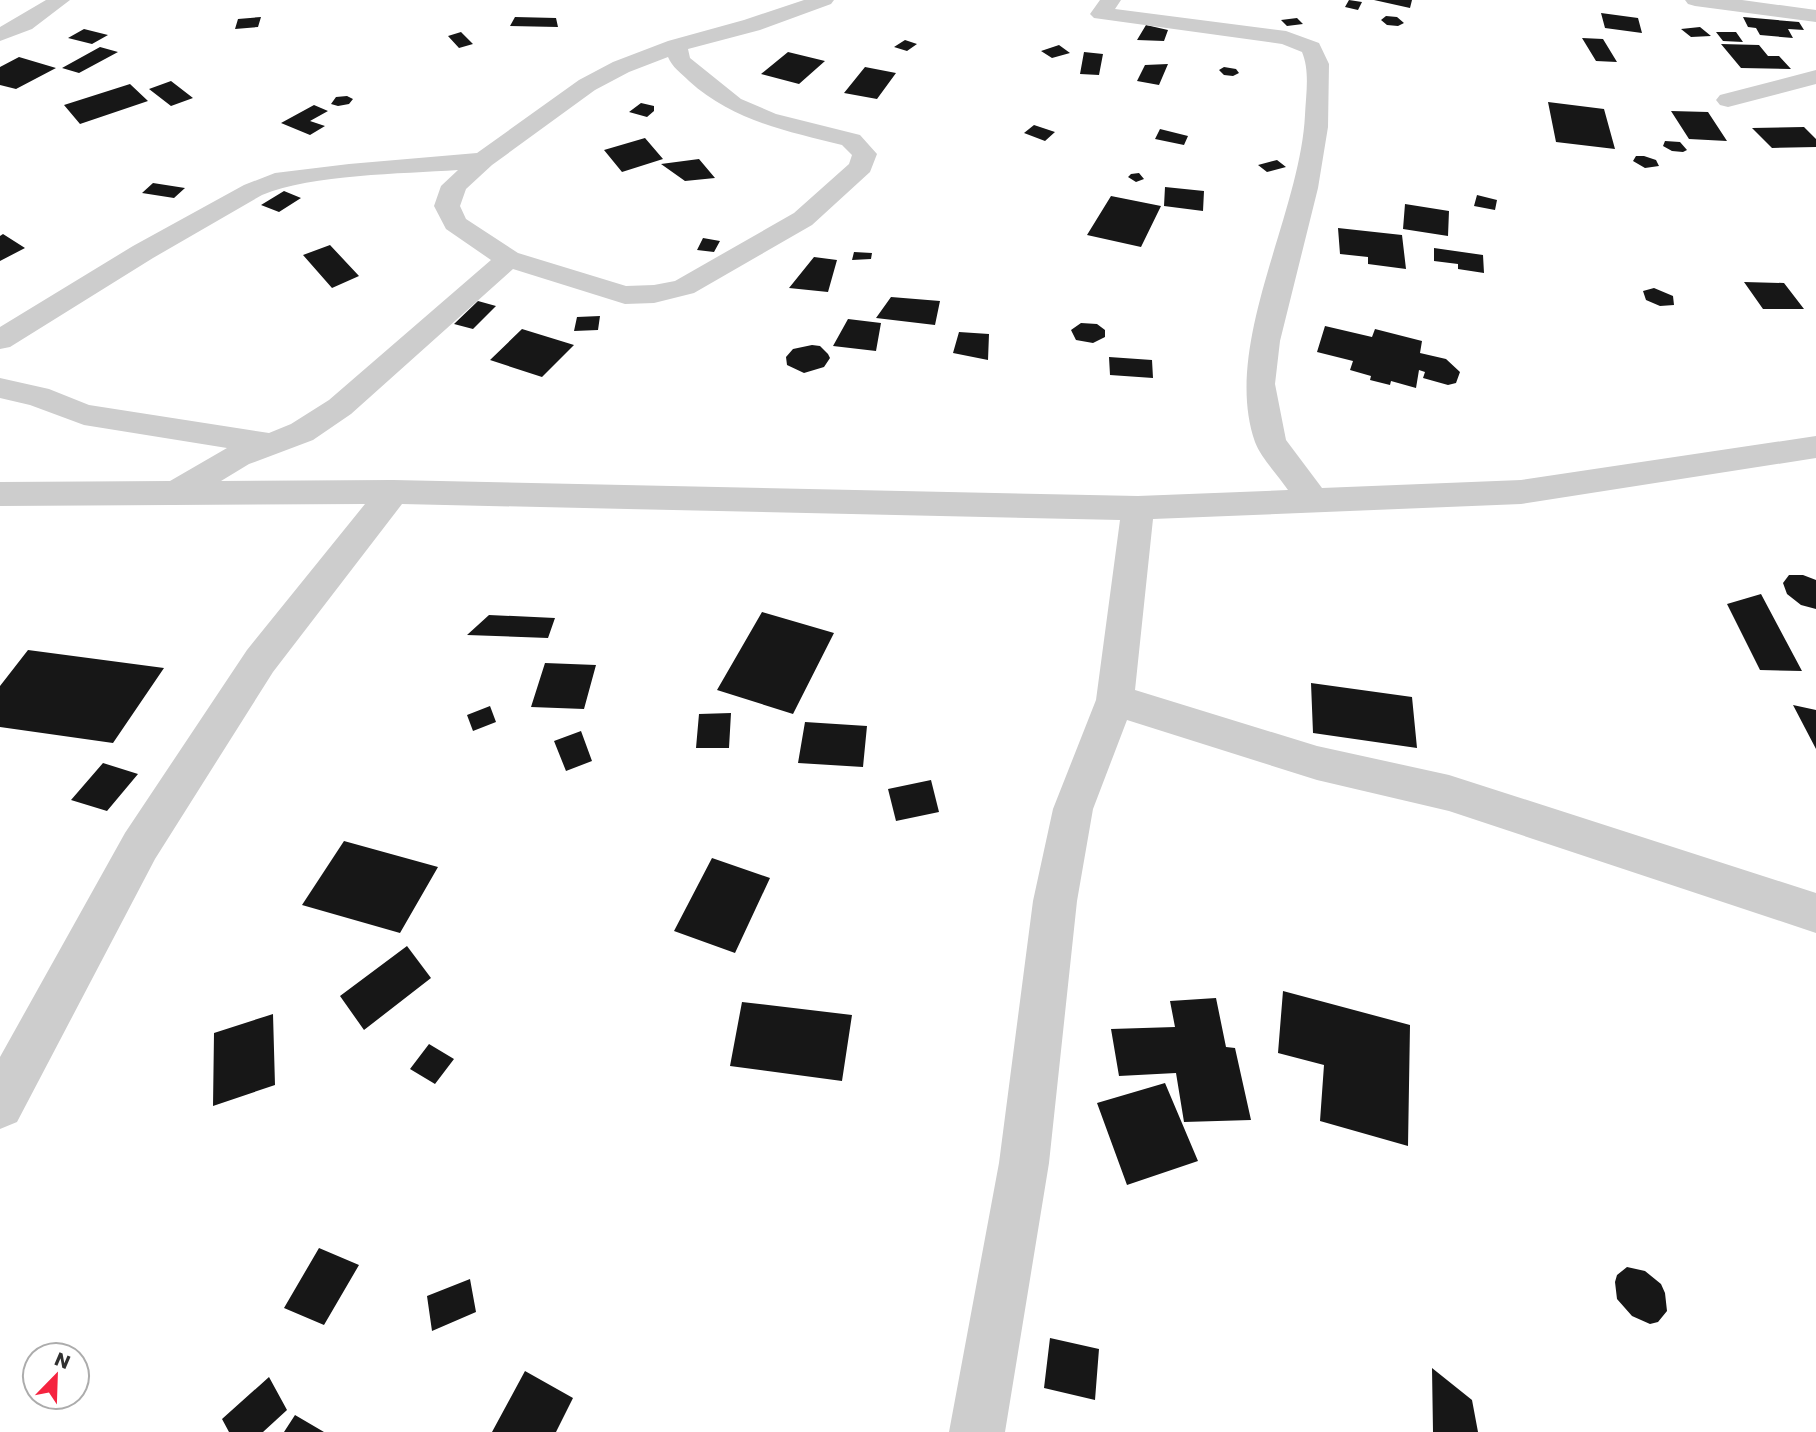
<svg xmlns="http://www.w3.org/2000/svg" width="1816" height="1432" viewBox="0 0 1816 1432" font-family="Poppins,sans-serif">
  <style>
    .building { fill: #171717 }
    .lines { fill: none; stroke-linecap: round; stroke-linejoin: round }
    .minor { fill: #cdcdcd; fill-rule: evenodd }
  </style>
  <rect width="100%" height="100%" fill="#fff"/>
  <path class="building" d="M1349 0 1362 2 1358 10 1345 7Z
    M1374 0H1412L1410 8Z
    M1601 13 1638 18 1642 33 1605 28Z
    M1386 16 1397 17 1404 23 1398 26 1387 25 1381 20Z
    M261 17 258 27 235 29 238 19Z
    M515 17 556 18 558 27 510 26Z
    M1743 17 1799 22 1804 30 1788 29 1793 38 1760 35 1756 28 1748 27Z
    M1297 18 1303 24 1287 26 1281 20Z
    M1146 25 1168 30 1164 41 1137 40Z
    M1700 27 1711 36 1691 37 1681 29Z
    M84 29 108 35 92 44 68 38Z
    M461 32 473 44 459 48 448 36Z
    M1716 32H1736L1743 42 1723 41Z
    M1582 38 1603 39 1617 62 1596 61Z
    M905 40 917 44 907 51 894 47Z
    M1721 44 1759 45 1768 56H1779L1791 69 1741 68Z
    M1059 45 1070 53 1052 58 1041 51Z
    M100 47 118 52 79 73 62 68Z
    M788 52 825 61 799 84 761 74Z
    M1084 52 1103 54 1099 75 1080 74Z
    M19 57 56 68 16 89 0 85V67Z
    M1168 64 1159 85 1137 81 1145 65Z
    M865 67 896 73 877 99 844 93Z
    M1224 67 1236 69 1239 73 1233 76 1224 75 1219 70Z
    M171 81 193 98 171 106 149 89Z
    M130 84 148 101 80 124 64 105Z
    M347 96 353 99 349 104 338 106 331 104 336 97Z
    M1548 102 1604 109 1615 149 1556 142Z
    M641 103 654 106V111L647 117 629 112Z
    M314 105 328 111 310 121 325 126 310 135 281 123Z
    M1671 111 1708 112 1727 141 1689 139Z
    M1034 125 1055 132 1045 141 1024 133Z
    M1804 127 1816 139V147L1772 148 1752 128Z
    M1160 129 1188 136 1184 145 1155 139Z
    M645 138 663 159 622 172 604 150Z
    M1665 141 1680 142 1687 150 1683 152 1672 151 1663 146Z
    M1644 156 1656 160 1659 166 1645 168 1633 161 1636 156Z
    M699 159 715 178 685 181 661 164Z
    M1277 160 1286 167 1267 172 1258 165Z
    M1139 173 1144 179 1136 182 1128 177 1131 174Z
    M153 183 185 188 174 198 142 193Z
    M1165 187 1204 191 1203 211 1164 206Z
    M284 191 301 198 279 212 261 205Z
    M1477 195 1497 200 1495 210 1474 206Z
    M1111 196 1161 206 1141 247 1087 235Z
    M1405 204 1449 211 1448 236 1403 229Z
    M1338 228 1402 235 1406 269 1368 264V257L1340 254Z
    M3 234 25 248 0 261V236Z
    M703 238 720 241 714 252 697 250Z
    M330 245 359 276 332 288 303 255Z
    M1434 248 1483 255 1484 273 1458 269V264L1434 261Z
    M854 252 872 253 871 259 852 260Z
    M814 257 837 260 828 292 789 288Z
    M1744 282 1784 283 1804 309H1763Z
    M1654 288 1673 296 1674 305 1660 306 1646 300 1643 291Z
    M891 297 940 301 935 325 876 318Z
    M478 301 496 306 473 329 454 324Z
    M600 316 598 330 574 331 577 317Z
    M848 319 881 323 876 351 833 346Z
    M1081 323 1097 324 1105 330V337L1093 343 1076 340 1071 330Z
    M1325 326 1372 337 1375 329 1422 341 1420 353 1446 359 1460 372 1456 383 1448 385 1423 378 1425 372 1419 370 1416 388 1391 381 1390 385 1370 380 1371 376 1350 370 1353 361 1317 352Z
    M522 329 574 345 542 377 490 360Z
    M959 332 989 334 988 360 953 353Z
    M812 345 820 346 828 354 830 358 824 367 804 373 787 365 786 357 793 349Z
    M1109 357 1152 360 1153 378 1110 375Z
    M1789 575H1803L1816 580V609L1801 605 1787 594 1783 583Z
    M1761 594 1802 671 1760 670 1727 604Z
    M762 612 834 633 793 714 717 690Z
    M489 615 555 618 548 638 467 635Z
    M28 650 164 668 113 743 0 727V686Z
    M545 663 596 665 584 709 531 707Z
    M1311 683 1412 697 1417 748 1313 733Z
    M1793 705 1816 710V749Z
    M490 706 496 722 473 731 467 715Z
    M731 713 729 748H696L699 714Z
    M805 722 867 726 863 767 798 763Z
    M581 731 592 761 566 771 554 741Z
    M103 763 138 774 107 811 71 800Z
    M931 780 939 812 896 821 888 789Z
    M344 841 438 867 400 933 302 905Z
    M712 858 770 878 735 953 674 931Z
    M407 946 431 978 364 1030 340 996Z
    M1283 991 1410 1025 1408 1146 1320 1121 1324 1065 1278 1053Z
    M1216 998 1226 1047 1235 1048 1251 1120 1184 1122 1176 1073 1119 1076 1111 1029 1175 1027 1170 1001Z
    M742 1002 852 1015 842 1081 730 1066Z
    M273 1014 275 1085 213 1106 214 1033Z
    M429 1044 454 1059 435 1084 410 1069Z
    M1165 1083 1198 1161 1127 1185 1097 1103Z
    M319 1248 359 1265 324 1325 284 1308Z
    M1627 1267 1645 1271 1661 1284 1665 1293 1667 1311 1658 1322 1650 1324 1632 1316 1617 1299 1615 1282 1617 1275Z
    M470 1279 476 1312 432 1331 427 1296Z
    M1050 1338 1099 1349 1095 1400 1044 1388Z
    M1432 1368 1472 1400 1478 1432H1433Z
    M525 1371 573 1398 556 1432H492Z
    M269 1377 287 1410 263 1432H229L222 1419Z
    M295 1415 324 1432H284Z"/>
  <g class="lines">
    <path class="minor" d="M46 0H70L32 29 0 41V27Z
      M804 0H834L831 4 760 30 688 49 690 58 741 99 776 114 860 135 877 154 870 172 812 225 694 293 654 303 625 304 513 269 351 414 313 440 249 464 221 481 393 480 1138 496 1288 490C1278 475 1261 458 1255 442 1221 345 1300 216 1305 115 1306 94 1310 71 1302 52L1282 44 1094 18 1090 14 1100 0H1121L1115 9 1286 31 1319 43 1329 64 1328 127 1318 188 1280 341 1275 384 1286 440 1322 488 1521 480 1816 436V458L1521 504 1153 519 1135 690 1317 746 1449 775 1816 893V933L1449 811 1317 780 1127 720 1093 809 1077 901 1049 1163 1005 1432H949L999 1163 1033 901 1053 809 1096 700 1120 520 402 504 273 672 155 859 17 1122 0 1129V1057L125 833 247 650 365 504 0 506V482L170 481 227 448 84 425 30 405 0 398V378L49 389 89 405 269 433 291 424 329 400 491 260 446 229 434 206 441 186 458 170C401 174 313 174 262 195L153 258 10 347 0 349V327L133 246 244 185 275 173 349 164 477 153 579 80 613 62 668 41 744 20ZM668 57C672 67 681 73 689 81 733 121 787 131 842 145L852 155 849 164 794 213 675 281 654 285 626 286 518 253 466 219 460 206 466 189 492 165 595 90 629 72Z
      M1685 0H1742L1816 10V22L1695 6 1688 4Z
      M1816 70V84L1728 107 1720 105 1716 100 1720 95Z"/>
  </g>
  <g transform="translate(56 1376) rotate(23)"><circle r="33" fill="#ffffff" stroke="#acacac" stroke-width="2"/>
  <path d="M0-5L12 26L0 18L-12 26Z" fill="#f5233f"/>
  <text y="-10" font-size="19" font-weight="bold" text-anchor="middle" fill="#303030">N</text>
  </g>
</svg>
